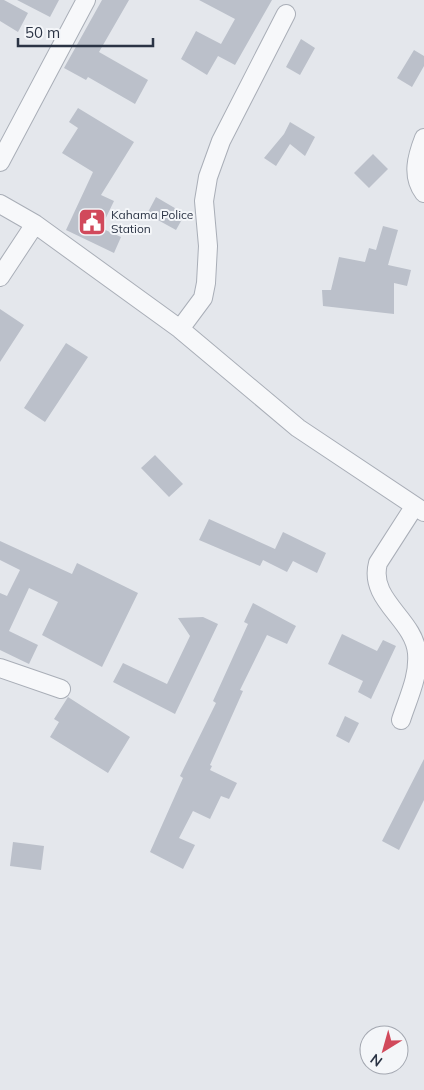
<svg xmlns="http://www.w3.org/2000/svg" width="424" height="1090" viewBox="0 0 424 1090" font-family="Mulish,sans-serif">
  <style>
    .building { fill: #bbc0ca }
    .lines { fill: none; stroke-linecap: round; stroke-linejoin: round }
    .street-casing { stroke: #a9aeb7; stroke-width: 20 }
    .street { stroke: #f7f8fa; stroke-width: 18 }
    .labels { text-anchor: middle; stroke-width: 4; stroke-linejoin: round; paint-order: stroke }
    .poi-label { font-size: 12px; fill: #2b3445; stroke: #f4f6f9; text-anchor: start }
  </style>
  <rect width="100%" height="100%" fill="#e4e7ec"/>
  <path class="building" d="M0 0H4L28 13 18 32 0 21Z
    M17 0H59L50 17Z
    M102 0H129L99 52 148 80 135 104 88 77 86 80 64 68Z
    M199 0H272L235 65 218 56 207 75 181 59 196 31 221 44 235 19Z
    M301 39 315 48 300 75 286 67Z
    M414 50 424 56V66L412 87 397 78Z
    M78 108 134 142 101 195 114 201 101 228 121 237 114 253 66 230 93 172 62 153 78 128 69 122Z
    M290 122 315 137 305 156 290 144 276 166 264 158 284 134Z
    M373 154 388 169 369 188 354 173Z
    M156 197 185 214 176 230 147 214Z
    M383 226 398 230 388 265 411 270 407 286 394 283V314L323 306 322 290H331L339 257 365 262 369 248 376 250Z
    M0 309 24 325 0 362Z
    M66 343 88 357 45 422 24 408Z
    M155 455 183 484 169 497 141 468Z
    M209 519 275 549 283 532 326 553 317 573 293 561 287 572 263 560 260 566 199 540Z
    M0 541 72 574 77 563 138 593 102 667 42 635 58 602 29 588 9 631 38 645 29 664 0 650V593L7 596 20 570 0 560Z
    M253 603 296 626 287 644 267 635 240 690 243 691 210 765 212 766 210 770 237 783 229 799 221 796 210 819 193 811 179 838 195 845 183 869 150 852 183 778 180 776 216 703 213 701 248 624 244 622Z
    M203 617 218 624 175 714 113 682 123 663 167 684 190 636 178 618Z
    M342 634 377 651 383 640 396 646 371 699 358 692 363 681 328 664Z
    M68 697 130 737 108 773 50 737 59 722 54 719Z
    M345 716 359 723 349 743 336 736Z
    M424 759V800L399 850 382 841Z
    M13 842 44 846 41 870 10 866Z"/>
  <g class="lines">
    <g class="street-casing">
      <path id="street" d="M424 138C417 156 411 176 424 193
        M0 162 86 0
        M0 204 35 224 180 329 298 428 424 512
        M0 277 35 224
        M180 329 203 298 206 283 208 246 204 201 208 177 221 141 286 14
        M0 668 61 689
        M401 720C408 698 419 677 417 653 414 619 368 600 378 563L414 507"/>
    </g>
    <use href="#street" class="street"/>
  </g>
  <defs>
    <g id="civic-square" transform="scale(1.4375)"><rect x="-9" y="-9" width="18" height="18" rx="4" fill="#d1495b" stroke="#f4f6f9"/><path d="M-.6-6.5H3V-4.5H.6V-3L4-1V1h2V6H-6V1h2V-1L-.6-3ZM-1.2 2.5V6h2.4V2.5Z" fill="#fff"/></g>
  </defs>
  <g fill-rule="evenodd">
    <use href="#civic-square" x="92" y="222"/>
  </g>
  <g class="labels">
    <g class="poi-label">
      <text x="111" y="219">Kahama Police<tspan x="111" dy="14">Station</tspan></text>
    </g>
  </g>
  <g transform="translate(384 1050) rotate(217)"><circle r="24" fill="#f4f6f9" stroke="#a4a8b1"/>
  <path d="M0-4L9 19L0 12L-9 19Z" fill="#d1495b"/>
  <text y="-8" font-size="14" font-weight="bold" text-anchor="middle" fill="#2b3445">N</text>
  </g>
  <path d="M18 38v8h135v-8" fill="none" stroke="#2b3445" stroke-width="2.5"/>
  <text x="25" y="38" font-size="15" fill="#2b3445" stroke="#f4f6f9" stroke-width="4" paint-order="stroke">50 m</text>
</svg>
